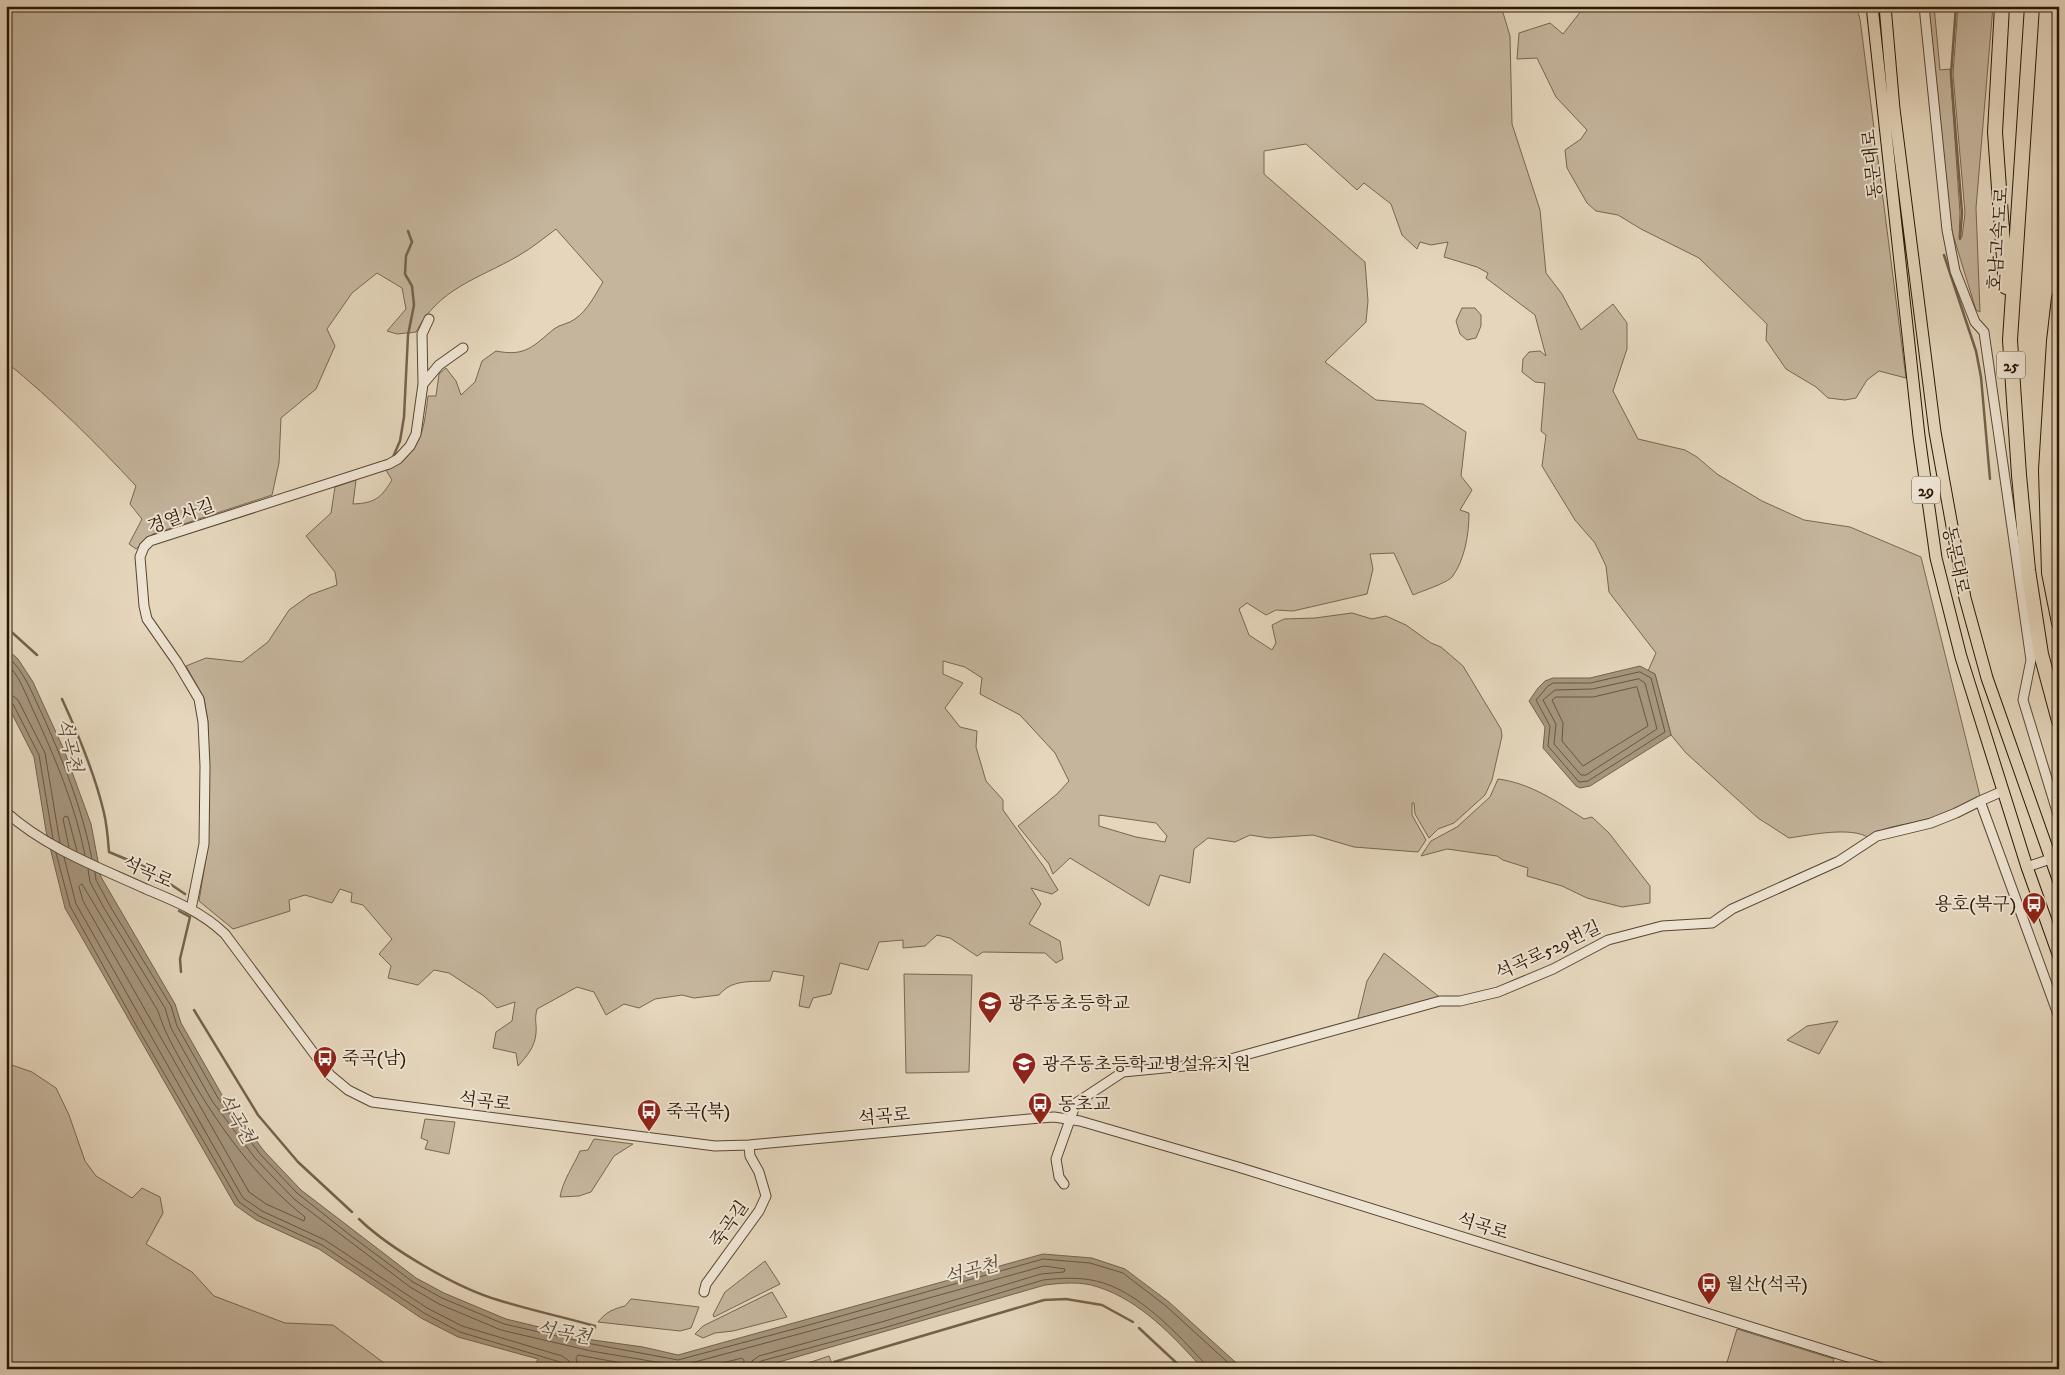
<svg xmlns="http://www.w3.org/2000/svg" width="2065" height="1375" viewBox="0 0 2065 1375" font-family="'IM FELL DW Pica','Noto Serif KR',serif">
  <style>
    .green { fill: #c5b59d; stroke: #786650; fill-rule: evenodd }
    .water { fill: #a5957d; stroke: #74624c }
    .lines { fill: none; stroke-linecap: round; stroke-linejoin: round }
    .shore { stroke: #685640; stroke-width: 1 }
    .stream { stroke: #74624c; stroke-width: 2.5 }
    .minor-casing { stroke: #594631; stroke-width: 11 }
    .major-casing { stroke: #2a1603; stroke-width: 13 }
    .highway-casing { stroke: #2a1603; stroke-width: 16 }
    .minor { stroke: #eee4d3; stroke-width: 9 }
    .major { stroke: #e5d6bc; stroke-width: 11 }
    .highway { stroke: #e5d6bc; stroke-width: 14 }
    .labels { text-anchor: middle; stroke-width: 4; stroke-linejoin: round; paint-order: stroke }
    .shield { fill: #eee4d3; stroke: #655441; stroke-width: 1 }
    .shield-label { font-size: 16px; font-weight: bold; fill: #2a1603 }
    .street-label { font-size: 18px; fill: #2a1603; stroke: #eee4d3 }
    .poi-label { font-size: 18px; fill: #2a1603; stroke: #eee4d3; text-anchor: start }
    .water-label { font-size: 19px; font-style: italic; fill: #5b4934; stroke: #eee4d3 }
  </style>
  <rect width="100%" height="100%" fill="#e5d6bc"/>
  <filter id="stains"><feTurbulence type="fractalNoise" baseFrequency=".004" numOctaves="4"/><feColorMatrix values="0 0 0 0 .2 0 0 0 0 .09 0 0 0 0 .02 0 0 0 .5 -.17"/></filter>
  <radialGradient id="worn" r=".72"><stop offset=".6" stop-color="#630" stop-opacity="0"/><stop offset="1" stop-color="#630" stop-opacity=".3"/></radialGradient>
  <path class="green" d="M6 6H1501L1510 36 1512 124 1540 210 1546 273 1562 294 1581 330 1613 304 1627 323V349L1613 391 1638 439 1685 450 1697 457 1717 474 1762 501 1804 520 1850 527 1921 557 1980 796C1964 805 1948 814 1931 819 1911 825 1885 824 1869 838 1852 826 1810 835 1789 838L1758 818 1686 753 1671 735 1655 674 1648 671 1656 653 1609 592 1606 566 1595 543 1575 520 1542 466 1546 435 1541 431 1545 383 1535 382 1522 372 1523 359 1529 352 1540 351 1546 356 1535 315 1486 278 1488 273 1477 267 1444 257 1448 242 1431 245 1420 242 1417 249 1402 235 1391 204 1364 183 1357 190 1306 144 1264 151V174L1365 262 1368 301 1366 322 1325 362 1376 400 1423 404 1466 432 1461 476 1472 490 1460 510 1469 513C1469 533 1465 560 1452 577 1447 583 1422 591 1413 595L1394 553 1370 554 1373 569 1367 594 1293 611 1276 610 1266 615 1247 603 1239 609 1249 635 1272 650 1276 643 1272 625 1284 619 1315 618 1352 613 1372 619 1386 616 1406 625 1431 643 1441 647 1463 666 1501 729 1502 736 1492 780 1485 795 1454 823 1438 829 1429 838 1415 814 1414 803H1412V815L1426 840 1418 852 1354 847 1313 835 1269 838 1250 835 1235 842 1208 838 1194 849 1190 883 1160 875 1149 906 1070 858 1053 874 1049 864 1018 826 1057 794 1069 781 1055 753 1020 715 980 694 982 678 965 667 943 661V674L963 683 945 708 960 727 977 731 976 747 986 781 1003 800V810L1044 867 1058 890 1052 894 1031 888 1041 904 1029 924 1060 941 1063 959 1056 963 1045 953 983 952 977 956 950 938 937 935 925 946 903 948V940L879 942 868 970 840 963 831 994 813 998 809 1008 799 1006 804 976 773 971 770 981C751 982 732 979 719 995L694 998 682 995 655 999 639 1008 624 1004 606 1015 594 992 577 987 537 1009C534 1021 537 1023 536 1033 535 1047 527 1056 518 1066L516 1053 493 1048 496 1032 512 1021 515 1002 497 1008 484 996 449 973 434 970 418 985 388 978 391 966 379 954 392 939 363 905 351 902 352 893 340 889 332 903 305 895 289 900 290 911 233 929 199 901 208 846 209 766 208 722 204 698 186 666 206 658 242 662 268 642 289 610 310 595 337 585 335 572 306 536 331 513 335 487 356 480 353 504C375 503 381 498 392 480L386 470C422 449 423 435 428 396H436L439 374 446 368 456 381 461 395 475 382 482 361 496 351C526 357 533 346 554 329 560 324 569 324 575 319 588 310 595 295 603 282L556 229C544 238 532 248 518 256 478 279 439 288 416 332L397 334 387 331 406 309 402 288 377 273 352 293 327 329 335 346 316 389 281 418 279 463 272 495 153 534 136 549 129 544 142 519 130 504 136 486C95 442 53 400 6 362ZM1099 815 1156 823 1167 836 1165 842 1136 837 1099 826Z
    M1585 6H1856L1860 19 1906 378 1879 371 1867 380 1856 398 1845 400 1828 398 1816 387 1786 369 1766 340 1767 324 1699 258 1641 229 1618 215 1596 211 1587 203 1567 168 1565 150 1581 139 1587 130 1556 97 1537 58 1517 59 1519 33 1550 23 1563 34Z
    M1927 6H1934L1940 70 1950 69 1960 213 1959 238 1962 237 1965 213 1953 74 1958 6H1993L1976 208 1980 312 1976 310 1950 225Z
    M1462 308H1475L1481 315V326L1476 338 1467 340 1460 334 1456 321Z
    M1498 779C1530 783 1558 802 1584 819L1592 817 1609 833 1650 886V903L1622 907 1587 898 1562 886 1527 876 1528 868 1503 860 1497 856 1447 849 1421 856 1431 841 1457 827 1490 797Z
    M1384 953 1442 999 1357 1022 1367 981Z
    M904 974 972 975 969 1072 906 1073Z
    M1838 1021 1819 1054 1787 1040 1807 1026Z
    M6 1063 32 1072 56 1088 69 1115 85 1161 96 1176 132 1198 142 1188 160 1197 163 1213 146 1244 192 1272 214 1296 285 1323 333 1325 392 1369H6Z
    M425 1119 455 1122 449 1154 425 1149 428 1141 421 1138Z
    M594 1139 633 1144 614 1156 591 1192 579 1196 560 1197C563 1180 573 1167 580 1151L588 1150Z
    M765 1261 780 1284 714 1317 713 1315 725 1292Z
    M772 1292 787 1317 733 1331 715 1333 703 1338 695 1334 703 1326Z
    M631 1299H632L699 1307 691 1328 680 1331 598 1322C606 1312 613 1309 625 1306Z
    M1737 1329 1834 1359 1831 1369H1725Z
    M829 1356 834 1369H790Z"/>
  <path class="water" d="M6 648 18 659 33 682 64 750 91 824 101 877 175 1004 181 1023 222 1095 264 1151 301 1190 416 1278 444 1293 506 1319 593 1340 643 1347 678 1355 1043 1254 1092 1258 1125 1269 1169 1302 1243 1369H1203C1173 1336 1141 1301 1098 1287 1081 1281 1062 1283 1045 1285L755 1369H566L547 1363 543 1369H533L538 1359 458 1337 421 1318 319 1249 256 1220 235 1205 65 908 46 831 34 757 6 702Z
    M1640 666 1655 674 1671 735 1590 786 1580 788 1576 786 1543 748 1545 727 1529 701 1538 688 1545 681 1553 678H1590Z"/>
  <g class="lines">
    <path class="shore" d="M6 655C24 670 32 693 42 714 63 760 82 808 92 859
      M6 663C19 674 26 695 33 710 55 757 75 805 85 855
      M1640 672 1651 678 1665 732 1588 781 1579 782 1548 746 1550 726 1536 700 1548 686 1553 683H1590Z
      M1639 679 1645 683 1657 729 1586 775H1581L1554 744 1556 724 1543 700 1555 690 1592 689Z
      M1637 687 1648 726 1583 766 1562 741 1563 723 1552 700 1556 697H1593Z
      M6 695 13 696 18 700 45 753 60 843
      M6 701 13 704 39 755 53 839
      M69 847 63 819 65 816 68 817 77 851
      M56 853 70 906 137 1027 239 1202 259 1216 322 1245 424 1313 460 1332 560 1362 563 1364 564 1369
      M64 857 76 904 243 1198 262 1211 325 1240 427 1308 462 1326 562 1356 569 1361 570 1369
      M88 869 90 882 104 908 165 1008 171 1028 212 1101 255 1158 294 1199 410 1287 439 1304 501 1330 591 1351 680 1366 810 1331 1044 1266 1065 1269 1064 1272 1041 1274 885 1321 759 1356 752 1361 750 1369
      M95 872 96 880 110 906 171 1006 177 1026 218 1098 260 1154 297 1193 350 1235 413 1282 442 1298 504 1324 592 1344 678 1360 809 1325 1043 1259 1090 1263 1123 1273 1166 1306 1235 1369
      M82 884 158 1011C165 1034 176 1052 188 1073 219 1127 256 1178 305 1217L304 1221 266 1204 249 1192 83 901 79 887Z
      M578 1369 576 1358 578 1355 654 1369
      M699 1369 742 1358 744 1360 743 1369
      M757 1369 758 1364 761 1361 887 1327 1043 1280C1061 1278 1079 1277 1096 1281 1137 1290 1178 1334 1205 1364L1206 1369"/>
    <path class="stream" d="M1956 6 1951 74 1962 213 1960 239
      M1944 255 1976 351 1981 377 1990 479
      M393 457 400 441 404 417 408 335 414 305 412 286 405 274 406 256 412 242 408 231
      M6 627 37 655
      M62 699C79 736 95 774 104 813 107 825 108 839 109 852L145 867 185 894
      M179 911 190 917 180 959 181 972
      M194 1010 258 1115 298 1162 352 1212
      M359 1219C390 1249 457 1288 498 1300 530 1310 563 1317 595 1326V1328
      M1139 1328 1183 1369
      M834 1362 1044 1300 1066 1299 1102 1305 1133 1322"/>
    <g class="minor-casing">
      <path id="minor" d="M1924 6 1947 230 1955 271 1975 322 1984 332 2031 660 2023 700 2059 818
        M423 384 439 365 463 348
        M2003 791 1980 801 2059 1017
        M6 812C46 848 98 867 146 889 175 901 202 912 225 934L330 1075 348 1090 372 1102 715 1146 749 1145 1040 1118 1054 1117 1080 1121 1238 1167 1886 1369
        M2027 867 2059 856
        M191 909 204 844 205 766 203 722 199 699 177 662 147 619 144 606 140 557 144 547 150 541 389 464 398 459 410 446 416 434 423 384 422 334 429 319
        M1064 1184 1059 1177 1056 1159 1076 1103 1123 1072 1216 1063 1440 1001H1460L1498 992 1553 969 1608 940 1662 926 1712 923 1732 909 1839 861 1877 836 1931 823 1956 813 1980 801
        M704 1292 706 1284 759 1211 766 1196 759 1172 750 1156 749 1145"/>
    </g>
    <g class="major-casing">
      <path id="major" d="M1872 6 1919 436 1936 558 1961 657 2027 867 2059 957
        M1885 6 1894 109 1935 432 1965 598 1987 678 2059 882"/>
    </g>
    <g class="highway-casing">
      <path id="highway" d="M2002 6 1995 132 2006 287
        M2032 6 2010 340 2019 475 2028 570 2041 654 2059 721
        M2059 298 2054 341 2046 470 2049 573 2059 623
        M2054 553 2059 530"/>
    </g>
    <use href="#minor" class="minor"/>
    <use href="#major" class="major"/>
    <use href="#highway" class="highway"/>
  </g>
  <defs>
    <g id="bus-pin" transform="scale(1.25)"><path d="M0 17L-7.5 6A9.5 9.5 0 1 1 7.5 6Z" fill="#8f2418" stroke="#eee4d3"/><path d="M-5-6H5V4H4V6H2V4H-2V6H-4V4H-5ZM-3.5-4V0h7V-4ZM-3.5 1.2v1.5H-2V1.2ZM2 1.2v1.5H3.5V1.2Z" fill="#fff"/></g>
    <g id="school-pin" transform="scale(1.25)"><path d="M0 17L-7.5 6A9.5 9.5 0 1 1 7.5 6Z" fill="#8f2418" stroke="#eee4d3"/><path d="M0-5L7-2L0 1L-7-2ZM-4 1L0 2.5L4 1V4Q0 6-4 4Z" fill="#fff"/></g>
  </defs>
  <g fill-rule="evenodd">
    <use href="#bus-pin" x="2034" y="904"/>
    <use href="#school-pin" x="990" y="1003"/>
    <use href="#bus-pin" x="325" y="1058"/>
    <use href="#school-pin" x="1024" y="1064"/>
    <use href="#bus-pin" x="1040" y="1104"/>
    <use href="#bus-pin" x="649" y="1111"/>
    <use href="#bus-pin" x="1709" y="1284"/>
  </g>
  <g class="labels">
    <g class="shield">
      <rect x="1997" y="351.5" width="28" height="27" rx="4"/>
      <rect x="1912" y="476.5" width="28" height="27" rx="4"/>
    </g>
    <g class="shield-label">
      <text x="2011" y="371">25</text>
      <text x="1926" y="496">29</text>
    </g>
    <g class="street-label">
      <text transform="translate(1872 164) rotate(-96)" y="6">동문대로</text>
      <text transform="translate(1998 239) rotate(-86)" y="6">호남고속도로</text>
      <text transform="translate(181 516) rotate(-20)" y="6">경열사길</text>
      <text transform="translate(1956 560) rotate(78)" y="6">동문대로</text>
      <text transform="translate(148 872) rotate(24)" y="6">석곡로</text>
      <text transform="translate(1548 950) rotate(-25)" y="6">석곡로529번길</text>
      <text transform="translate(485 1101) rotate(7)" y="6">석곡로</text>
      <text transform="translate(884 1116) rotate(-5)" y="6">석곡로</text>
      <text transform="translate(729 1224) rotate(-55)" y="6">죽곡길</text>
      <text transform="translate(1483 1226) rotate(17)" y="6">석곡로</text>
    </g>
    <g class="poi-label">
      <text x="2016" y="910" text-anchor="end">용호(북구)</text>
      <text x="1008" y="1009">광주동초등학교</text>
      <text x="342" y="1064">죽곡(남)</text>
      <text x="1042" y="1070">광주동초등학교병설유치원</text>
      <text x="1058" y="1110">동초교</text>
      <text x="666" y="1117">죽곡(북)</text>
      <text x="1726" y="1290">월산(석곡)</text>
    </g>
    <g class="water-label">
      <text transform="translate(70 745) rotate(76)" y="7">석곡천</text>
      <text transform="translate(237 1118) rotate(60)" y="7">석곡천</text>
      <text transform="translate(971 1270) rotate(-15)" y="7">석곡천</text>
      <text transform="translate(564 1332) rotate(10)" y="7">석곡천</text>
    </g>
  </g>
  <rect width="2065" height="1375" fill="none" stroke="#e5d6bc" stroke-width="25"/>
  <rect x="8" y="8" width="2050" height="1360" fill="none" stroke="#2a1603" stroke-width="2.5"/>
  <rect x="12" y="12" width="2040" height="1350" fill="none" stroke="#2a1603"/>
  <rect width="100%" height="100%" filter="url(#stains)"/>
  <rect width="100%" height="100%" fill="url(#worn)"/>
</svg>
